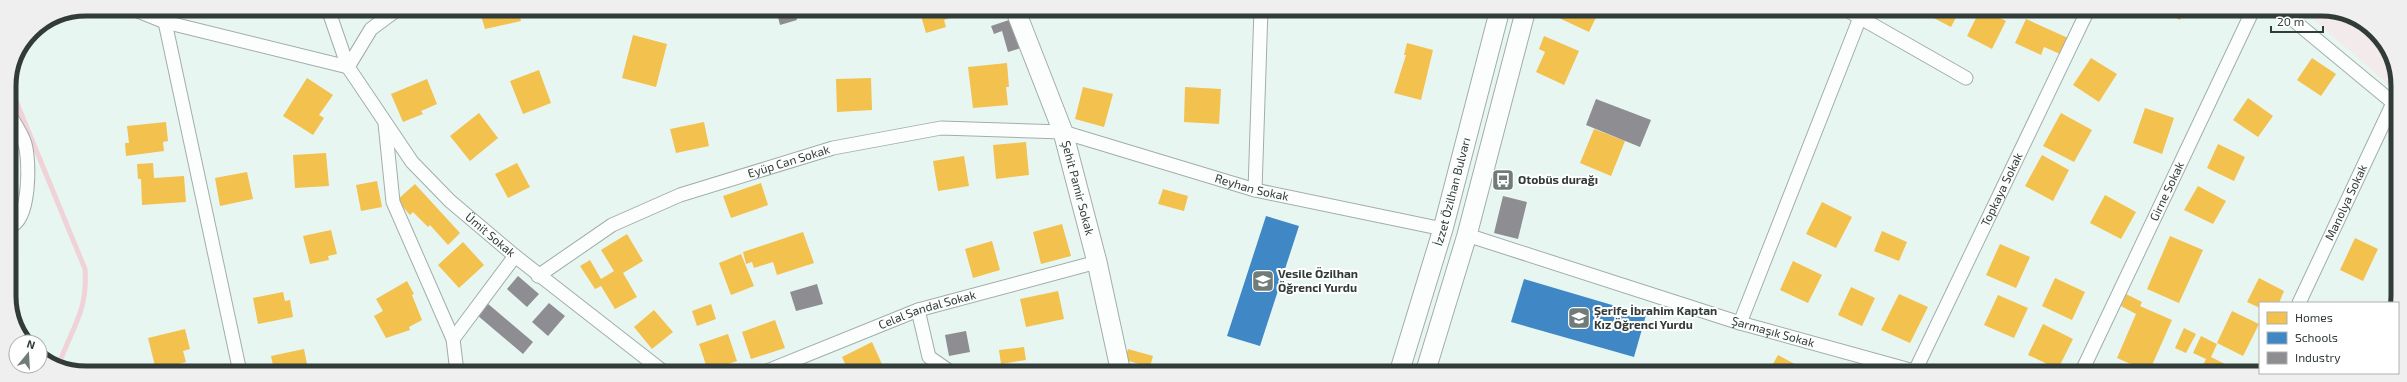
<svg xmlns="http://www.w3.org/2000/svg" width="2407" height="382" viewBox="0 0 2407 382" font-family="'Exo 2',sans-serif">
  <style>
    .green { fill: #f2eaeb }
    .homes { fill: #f2c14e }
    .schools { fill: #3f88c5 }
    .industry { fill: #8d8d92 }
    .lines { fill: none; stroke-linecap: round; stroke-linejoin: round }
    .stream { stroke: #f0d2d9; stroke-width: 5 }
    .street-casing { stroke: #a2adaa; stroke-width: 15 }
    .secondary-casing { stroke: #a2adaa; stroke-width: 21 }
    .street { stroke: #fcfefd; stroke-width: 13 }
    .secondary { stroke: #fcfefd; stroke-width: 19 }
    .labels { text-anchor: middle; stroke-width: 4; stroke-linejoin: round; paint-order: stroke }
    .street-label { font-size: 12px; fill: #313b38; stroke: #fff }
    .poi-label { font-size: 12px; font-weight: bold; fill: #313b38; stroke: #fff; text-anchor: start }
    .rim { fill: none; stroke: #313b38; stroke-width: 5 }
  </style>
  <rect width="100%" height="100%" fill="#e8f6f2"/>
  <path class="green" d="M2303 10H2331L2372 28 2396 71 2397 92Z"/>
  <path class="homes" d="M479 9H518L521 21 485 29Z
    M919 9H950L952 17 944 20 946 27 926 33Z
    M1563 9H1600L1589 32 1559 18Z
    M1928 10H1960L1951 27 1926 14Z
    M1980 10H1985L2006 21 1992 49 1967 36Z
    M2159 10H2185L2180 20Z
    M2026 19 2068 38 2060 54 2044 47 2041 55 2015 43Z
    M633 35 667 44 656 87 622 78Z
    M1544 36 1579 51 1564 85 1536 72 1545 52 1539 49Z
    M1407 43 1433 50 1421 100 1394 93 1406 55H1404Z
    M2091 58 2117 74 2099 102 2073 85Z
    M2312 58 2336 74 2321 96 2297 80Z
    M1007 63 1009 87H1006L1008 105 973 108 968 67Z
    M539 70 551 103 523 114 510 81Z
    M307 78 333 95 319 115 324 118 313 135 283 116Z
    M871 78 872 110 837 112 836 79Z
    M427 79 437 104 421 111 423 114 403 122 391 94Z
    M1083 87 1113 94 1104 127 1075 119Z
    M1185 87 1221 89 1219 124 1184 122Z
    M2248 98 2273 116 2258 137 2233 120Z
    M2145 108 2174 118 2162 154 2133 143Z
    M479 113 498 138 470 161 450 136Z
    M2061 113 2092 130 2074 162 2043 146Z
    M166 122 168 141 163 142 164 151 126 156 125 143H129L127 126Z
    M704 122 709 146 676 153 670 129Z
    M1594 129 1625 141 1611 176 1580 163Z
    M1026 142 1029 175 996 179 993 145Z
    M2218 144 2245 157 2234 181 2207 168Z
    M326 153 329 186 295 188 293 155Z
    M2042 155 2069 170 2053 201 2025 186Z
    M964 156 969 186 938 191 933 161Z
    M153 163 154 178 184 176 186 202 142 205 141 179H138L137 164Z
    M517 163 530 187 508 198 495 174Z
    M247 172 253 199 220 206 215 178Z
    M377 181 382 207 361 211 356 185Z
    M761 183 768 205 731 218 723 196Z
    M415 184 460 233 448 245 430 225 428 227 413 212 410 215 397 200Z
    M2198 186 2226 201 2213 224 2184 210Z
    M1163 189 1188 196 1184 211 1158 204Z
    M2105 195 2136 212 2121 239 2090 223Z
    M1822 202 1852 217 1836 248 1806 234Z
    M1062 224 1071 256 1041 264 1033 232Z
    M331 230 337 254 328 256 329 260 310 264 303 236Z
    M1882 231 1907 242 1899 261 1874 251Z
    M803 232 814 263 777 275 773 262 754 268 752 262 746 264 743 252Z
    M627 234 643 261 623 273 637 297 615 309 601 286 595 289 580 266 590 260 601 279 614 271 601 250Z
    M2170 236 2203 250 2179 303 2147 289Z
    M2355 238 2378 249 2363 281 2340 270Z
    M992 241 1000 270 973 278 965 249Z
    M463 242 484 265 459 288 438 265Z
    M2000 244 2030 257 2016 288 1986 275Z
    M741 254 754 286 731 295 719 263Z
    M1793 261 1822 275 1808 303 1780 290Z
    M2055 278 2085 292 2072 320 2042 306Z
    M2259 278 2284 291 2279 303H2260V308L2247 302Z
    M407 281 414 294 412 295 422 320 409 327 410 330 386 338 374 316 383 311 376 299Z
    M1851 287 1875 298 1862 326 1838 315Z
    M1058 291 1064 319 1026 327 1020 299Z
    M283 292 285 301 290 300 293 317 258 324 253 298Z
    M1899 294 1928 307 1910 343 1881 330Z
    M2126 294 2142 302 2140 306 2172 320 2149 372 2117 358 2136 314 2121 306Z
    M1998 295 2028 308 2014 338 1984 325Z
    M711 304 716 319 697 326 692 311Z
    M654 310 673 332 652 349 634 327Z
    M2232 311 2259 324 2243 356 2217 343Z
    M775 320 785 348 751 359 742 332Z
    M2043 324 2073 339 2058 369 2028 355Z
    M2184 328 2196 334 2186 353 2175 348Z
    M185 329 190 349 183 351 186 362 156 370 148 338Z
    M728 334 737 361 708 371 699 344Z
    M2201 336 2217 344 2211 357 2237 370 2235 373H2199L2206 359 2193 353Z
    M872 342 886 373H849L842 357Z
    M1024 347 1026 360 1001 364 999 350Z
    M304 349 307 364 274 370 271 356Z
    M1128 349 1153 356 1150 367 1125 360Z
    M1778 355 1804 369 1801 373H1768Z
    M2104 367 2117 373H2101Z"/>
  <path class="schools" d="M1266 216 1299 226 1260 346 1227 336Z
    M1524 279 1646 315 1634 357 1511 322Z"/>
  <path class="industry" d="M776 9H794L797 20 780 25Z
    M1012 19 1021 48 1008 52 1002 31 994 34 991 26Z
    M1596 99 1651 120 1640 147 1586 125Z
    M1503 196 1527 202 1518 239 1494 233Z
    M518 276 539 294 527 307 507 289Z
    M817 284 823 304 796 311 790 292Z
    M487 303 533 342 523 354 477 315Z
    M549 303 565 316 548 336 532 322Z
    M966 331 970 352 949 356 945 335Z
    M1059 365 1060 373H1043V367Z"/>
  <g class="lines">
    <path class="stream" d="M10 81 11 89 85 269C88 312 72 327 59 364"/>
    <g class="street-casing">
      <g id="street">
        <path d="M133 9 165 22 348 67"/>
        <path id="s1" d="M328 9 348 67 412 162 450 201 515 256 665 373"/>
        <path d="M1845 9 1966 78"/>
        <path d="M2281 10 2397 106"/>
        <path d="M165 22 240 372"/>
        <path d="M348 67 371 29 398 9"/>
        <path d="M9 114C15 124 22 134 25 144 30 162 30 219 11 226"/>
        <path d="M385 123 393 202 453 339 457 372"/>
        <path d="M1255 190 1261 9"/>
        <path id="s2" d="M1467 235 1740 323 1921 373"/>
        <path id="s3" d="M538 276 612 225 680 195 833 148 941 128 1063 132 1255 190 1443 229"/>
        <path id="s4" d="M2299 303 2393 103"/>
        <path d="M918 310 929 357 952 373"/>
        <path d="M1740 323 1863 10"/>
        <path d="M453 339 515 256"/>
        <path id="s5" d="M1915 371 2088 10"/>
        <path id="s6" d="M762 373 918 310 1097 262"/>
        <path id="s7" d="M2081 373 2253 10"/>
      </g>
    </g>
    <g class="secondary-casing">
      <g id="secondary">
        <path id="s8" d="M1015 9 1063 132 1097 262 1121 373"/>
        <path id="s9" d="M1399 373 1443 229 1500 9"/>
        <path d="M1425 373 1467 235 1526 9"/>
      </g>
    </g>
    <use href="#street" class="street"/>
    <use href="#secondary" class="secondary"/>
  </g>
  <defs>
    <g id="bus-square" transform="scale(1.15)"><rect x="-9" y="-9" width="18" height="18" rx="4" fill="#717c79" stroke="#fff"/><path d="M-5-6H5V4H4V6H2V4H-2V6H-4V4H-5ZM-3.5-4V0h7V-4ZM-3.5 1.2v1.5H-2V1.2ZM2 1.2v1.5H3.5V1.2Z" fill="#fff"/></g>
    <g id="school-square" transform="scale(1.15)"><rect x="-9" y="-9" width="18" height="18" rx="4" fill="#717c79" stroke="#fff"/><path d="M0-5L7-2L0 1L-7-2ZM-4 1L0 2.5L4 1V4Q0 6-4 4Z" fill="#fff"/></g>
  </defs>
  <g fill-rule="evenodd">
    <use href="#bus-square" x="1503" y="180"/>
    <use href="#school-square" x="1263" y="281"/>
    <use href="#school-square" x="1579" y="318"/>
  </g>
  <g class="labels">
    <g class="street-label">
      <text dy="4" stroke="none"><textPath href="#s3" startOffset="278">Eyüp Can Sokak</textPath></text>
      <text dy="4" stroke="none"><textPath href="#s3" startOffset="753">Reyhan Sokak</textPath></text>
      <text dy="4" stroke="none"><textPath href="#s8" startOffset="190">Şehit Pamir Sokak</textPath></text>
      <text dy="4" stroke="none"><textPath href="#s5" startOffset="201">Topkaya Sokak</textPath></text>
      <text dy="4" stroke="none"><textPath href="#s7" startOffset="201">Girne Sokak</textPath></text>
      <text dy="4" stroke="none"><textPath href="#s9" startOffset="189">İzzet Özilhan Bulvarı</textPath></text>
      <text dy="4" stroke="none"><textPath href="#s4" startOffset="111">Manolya Sokak</textPath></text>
      <text dy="4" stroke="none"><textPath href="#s1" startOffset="283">Ümit Sokak</textPath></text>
      <text dy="4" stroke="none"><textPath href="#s6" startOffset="177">Celal Sandal Sokak</textPath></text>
      <text dy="4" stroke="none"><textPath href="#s2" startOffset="321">Şarmaşık Sokak</textPath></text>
    </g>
    <g class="poi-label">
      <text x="1518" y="184">Otobüs durağı</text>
      <text x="1278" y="278">Vesile Özilhan<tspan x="1278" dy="14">Öğrenci Yurdu</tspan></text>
      <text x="1594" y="315">Şerife İbrahim Kaptan<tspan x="1594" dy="14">Kız Öğrenci Yurdu</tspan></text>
    </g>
  </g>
  <path d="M0 0H2407V382H0ZM86 16H2321A70 70 0 0 1 2391 86V296A70 70 0 0 1 2321 366H86A70 70 0 0 1 16 296V86A70 70 0 0 1 86 16Z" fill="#efefef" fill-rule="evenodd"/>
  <path class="rim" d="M86 16H2321A70 70 0 0 1 2391 86V296A70 70 0 0 1 2321 366H86A70 70 0 0 1 16 296V86A70 70 0 0 1 86 16Z"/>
  <rect x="2259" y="302" width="140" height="72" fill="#ffffff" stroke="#adb1af"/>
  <rect x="2267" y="312" width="20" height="12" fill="#f2c14e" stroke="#adb1af"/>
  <text x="2295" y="322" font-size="12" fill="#313b38">Homes</text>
  <rect x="2267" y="332" width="20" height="12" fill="#3f88c5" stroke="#adb1af"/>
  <text x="2295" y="342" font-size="12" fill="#313b38">Schools</text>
  <rect x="2267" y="352" width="20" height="12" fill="#8d8d92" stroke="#adb1af"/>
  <text x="2295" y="362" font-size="12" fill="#313b38">Industry</text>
  <g transform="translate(28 354) rotate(18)"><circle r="19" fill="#ffffff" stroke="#adb1af"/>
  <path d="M0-3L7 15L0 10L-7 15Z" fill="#717c79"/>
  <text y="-6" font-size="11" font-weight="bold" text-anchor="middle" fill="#313b38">N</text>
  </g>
  <path d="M2271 26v6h52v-6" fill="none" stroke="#313b38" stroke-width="2"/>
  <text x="2277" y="26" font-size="12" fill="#313b38" stroke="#ffffff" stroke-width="3" paint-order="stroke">20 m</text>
</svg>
